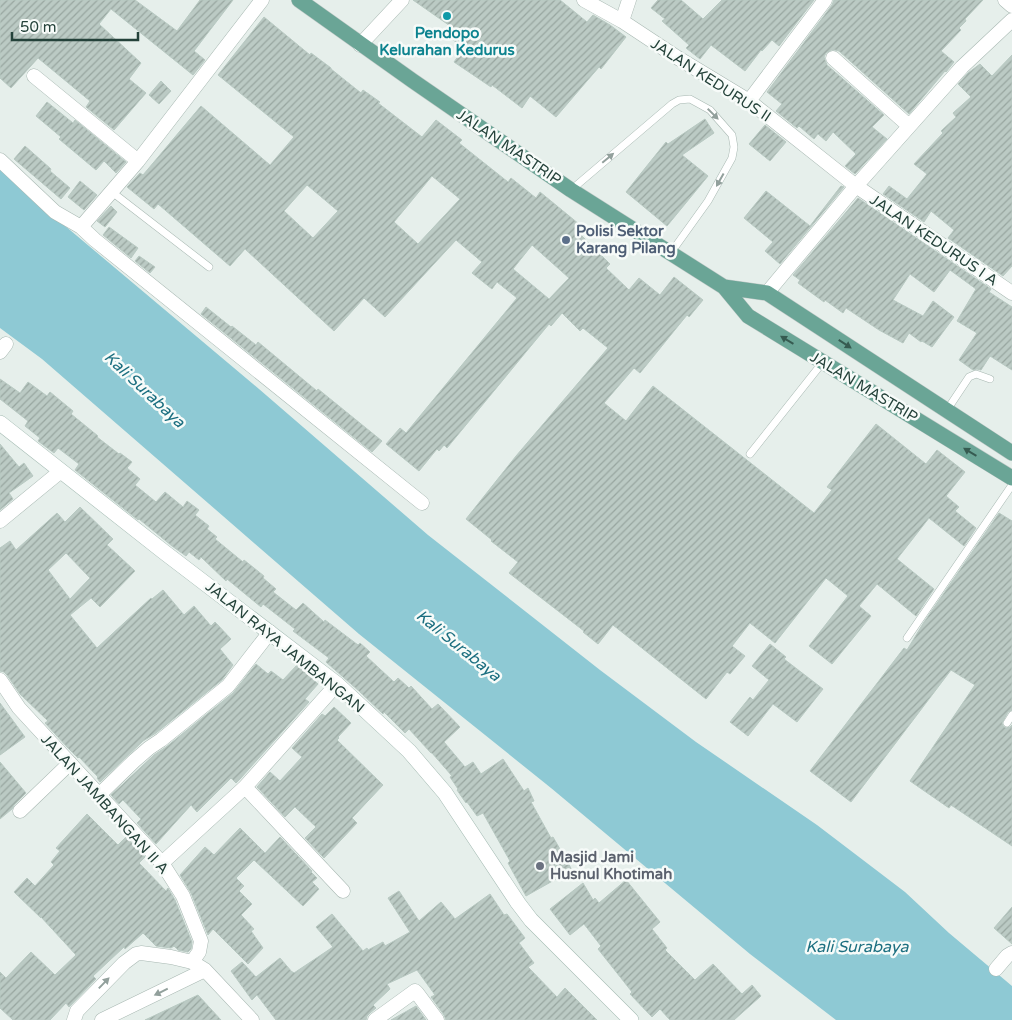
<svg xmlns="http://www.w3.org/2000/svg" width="1012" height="1020" viewBox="0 0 1012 1020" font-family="'Varela Round',sans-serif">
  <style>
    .water { fill: #8ec9d4 }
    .building { fill: url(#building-hatch); stroke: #b8c9c2; fill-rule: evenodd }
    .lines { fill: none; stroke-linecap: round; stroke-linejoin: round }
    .service-casing { stroke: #a8b8b2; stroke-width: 8 }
    .minor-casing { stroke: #a8b8b2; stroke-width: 15 }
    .secondary-casing { stroke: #a4bbb3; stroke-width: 16 }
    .primary-casing { stroke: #c2cac8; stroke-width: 16 }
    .service { stroke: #fff; stroke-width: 7 }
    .minor { stroke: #fff; stroke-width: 14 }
    .secondary { stroke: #fff; stroke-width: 15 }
    .primary { stroke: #6aa596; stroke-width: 15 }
    .oneway { fill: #92a09c }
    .oneway2 { fill: #365b51 }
    .culture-dot { fill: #0f9aa8; stroke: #f7fbf9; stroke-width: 2 }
    .service-dot { fill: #5c6f8a; stroke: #f7fbf9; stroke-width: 2 }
    .worship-dot { fill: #6b7280; stroke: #f7fbf9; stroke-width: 2 }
    .labels { text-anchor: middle; stroke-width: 5; stroke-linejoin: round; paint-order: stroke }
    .culture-label { font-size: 15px; font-weight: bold; fill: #0d838f; stroke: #f7fbf9 }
    .street-label { font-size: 15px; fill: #24423a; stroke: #f7fbf9 }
    .service-label { font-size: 15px; font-weight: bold; fill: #4e5e75; stroke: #f7fbf9; text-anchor: start }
    .worship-label { font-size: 15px; font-weight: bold; fill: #5b616d; stroke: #f7fbf9; text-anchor: start }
    .water-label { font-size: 16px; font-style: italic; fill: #1c6f80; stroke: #f7fbf9 }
  </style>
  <defs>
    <pattern id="building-hatch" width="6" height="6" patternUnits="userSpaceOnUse" patternTransform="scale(1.25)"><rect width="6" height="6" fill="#bbcac4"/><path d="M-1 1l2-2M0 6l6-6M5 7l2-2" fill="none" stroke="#98a6a0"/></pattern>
  </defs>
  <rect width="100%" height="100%" fill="#e6efeb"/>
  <path class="water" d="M0 169 45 209 259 389 428 535 600 670 696 742 817 825 905 892 949 933 1012 986V1020H836L750 954 551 788 359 634 42 359 0 328Z"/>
  <path class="building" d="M0 0H135L177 31 200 0H233L194 51 205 60 193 75 111 9 99 24 141 63 129 79 146 93 114 130 86 107 90 101 38 58 11 88 0 78Z
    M413 0H560L587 22 593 15 610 25 626 37 601 69 599 67 556 117 530 96 522 108 492 85 491 87 454 62 464 48 448 36 453 28Z
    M658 0H681L703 19 722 0H814L779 46 772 40 762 51 761 50 745 71 711 45 700 59 686 48 689 45 662 21 665 19 651 8Z
    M834 0H983L965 19 966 21 959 28 961 30 941 51 954 62 946 72 945 71 909 114 839 51 835 50H831L826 53 824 57 825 60 827 65 884 115 872 127 887 139 855 174 845 166 856 154 833 132 826 141 818 134 814 139 799 126 797 128 776 111 782 104 767 92 832 5Z
    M264 17 310 55 311 53 331 68V69L361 93 363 90 380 102 378 103 422 137 436 120 462 140 459 143 508 182 511 178 536 198 540 192 585 229 580 234 610 264 606 268 629 290 639 278 660 295 674 277 703 300 689 317 687 315 640 373 634 368 604 403 626 421 653 386 814 513 832 490 827 487 876 424 926 464 937 450 965 472 946 496 959 507 955 511 976 528 964 546 929 518 897 559 934 589 916 616 877 584 859 606 871 616 832 664 809 646 848 596 826 578 775 643 750 623 732 646 745 656 730 674 727 672 706 699 613 625 598 644 583 632 584 631 509 573 518 562 491 541 492 540 466 519 516 456 608 348 583 328 580 331 562 313 551 326 549 324 447 448 444 445 439 451 437 449 419 471 386 444 400 428 406 433 517 298 497 282 492 289 472 273 482 262 456 240 385 317 364 298 334 331 245 249 230 266 158 204 154 209 127 187 140 173 143 175 201 106 270 165 294 137 218 75ZM432 176 460 199 418 244 394 222ZM307 185 338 211 313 238 284 211ZM532 245 569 278 549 299 513 269Z
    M1012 55V266L1003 276 948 238 954 230 931 211 924 222 883 194 889 186 907 199 927 174 914 164 943 133 941 131 956 117 953 113 971 97 958 84 968 73 980 64 992 76Z
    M161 81 171 91 159 104 149 95Z
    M47 102 73 123 75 120 126 162 116 173 104 161 96 170 59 139 61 137 36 116Z
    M705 119 714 133 682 155 708 176 667 226 626 192 666 142 668 144Z
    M765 125 786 142 770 161 749 144Z
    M25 146 51 169 50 171 70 188 61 199 14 159Z
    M80 181 97 195 84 210 68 197Z
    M841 186 844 187 780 264 765 251 773 242 744 218 766 191 810 226Z
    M858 198 991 289 989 292 1012 307V370L990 356 981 370 977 369 973 370 959 360 977 333 957 321 976 289 950 270 934 292 910 274 893 300 923 316 933 301 954 317 932 347 922 341 921 342 909 333 903 343 879 330 846 308 843 313 825 300 824 302 798 283 800 280 793 275Z
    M111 206 117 212 105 227 97 221Z
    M109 227 138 248 131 258 103 235Z
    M139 256 155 267 150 273 135 261Z
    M206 307 231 327 232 326 256 345 258 342 317 391 318 389 382 441 372 452 201 314Z
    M0 379 20 393 28 382 47 396 50 392 73 411 71 414 98 436 97 437 119 454 120 453 132 462 127 468 140 479 135 485 156 502 165 492 183 507 187 501 199 510 195 515 209 526 207 529 217 537 215 539 243 562 244 560 264 576 263 578 276 589 273 592 296 610 303 603 324 622 325 620 358 645 360 643 370 652 366 656 394 682 398 678 409 688 411 686 432 709 438 704 460 727 444 742 465 767 473 762 481 774 503 759 524 791 528 788 534 801 531 802 551 838 553 837 572 870 526 896 508 863 510 861 483 813 477 816 467 802 466 803 457 790 458 789 450 777 452 776 432 753H431L409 729 405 733 384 712 383 714 359 691 326 662 329 658 293 631 295 629 263 604 261 607 227 579 226 581 201 557 199 560 189 552 186 556 172 546 139 519 138 520 75 470 79 464 58 448 54 453 38 441 40 438 25 426 28 421 0 399Z
    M0 444 19 467 24 463 33 476 9 493 13 499 0 510Z
    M80 507 113 539 107 545 135 571 100 607 91 598 70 615 97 648 151 598 152 599 163 590 184 615 194 606 211 626 215 622 231 639 220 649 233 665 222 680 156 733 143 741 100 782 97 778 98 777 79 757 78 758 68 748 45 723 48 721 20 694 7 675 4 672 0 671V548L10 541 16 550 57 513 65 522ZM66 553 90 578 70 599 48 570Z
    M999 513 1012 521V710L1008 712 1002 723 1003 726 1006 728 1010 727 1012 725V846L951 805 949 808 910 781 975 685 951 670 851 802 810 771 904 648 907 650 924 622Z
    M770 644 786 657 784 659 823 689 797 722 773 704 748 736 730 722 750 697 753 700 769 680 752 666Z
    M256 664 268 674 271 671 283 680 297 665 318 684 305 699 309 702 240 779 236 783 231 778 197 812 191 805 156 844 137 823 141 819 123 800 119 804 111 795 154 755 166 747 233 693Z
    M0 703 25 737 0 755Z
    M334 707 351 723 338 737 339 738 337 740 383 785 352 818 357 823 324 858 305 838 316 827 295 807 285 817 257 787 270 772 280 781 302 757 292 748 322 714 325 716Z
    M0 762 26 793 14 805 12 809 0 819Z
    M87 814 118 845 126 837 145 857 139 863 166 891 168 888 175 900 192 942 191 949 188 952 178 950 174 946 171 948 156 946 143 933 125 949 124 947 93 976 96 979 69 1007 66 1003 50 1020H13L0 1008V972L6 978 31 952 55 975 76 955 41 917V918L14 892 27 878 35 886 54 865 51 862 60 851 56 848Z
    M240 828 265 853 280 837 312 871 311 872 317 878 312 882 319 889 303 906 254 860 236 878 244 886 239 891 252 904 241 915 254 929 251 931 263 948 248 964 213 929 208 935 191 893 180 875 205 847 214 855Z
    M626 880 660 922 652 929 667 948 665 950 695 980 713 964 742 994 752 985 761 996 734 1020H670L660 1009 652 1017 630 994 632 992 598 949 601 946 584 924 570 935 550 909 583 883 593 900 595 898 599 903Z
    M399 891 419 921 441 902 455 919 490 894 504 915 507 914 525 938 519 943 534 963 528 967 557 997 565 988 597 1020H446L444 1015 431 997 435 995 417 970 387 984 390 989 373 1005 376 1008 370 1013 367 1016 366 1020H276L257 995 252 1000 231 971 242 962 256 977 280 958 292 972H293L294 973 333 947 316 927 332 914 363 951 367 948 368 950 383 942 385 946 410 932 388 898Z
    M1012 907V944L994 928Z
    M198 995 221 1020H145Z
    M416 1006 426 1020H391Z"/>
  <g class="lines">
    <g class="service-casing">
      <path id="service" d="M571 190 672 104 679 100 690 99 710 110 732 135 734 147 732 158 708 201 670 254
        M112 192 209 267
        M947 410 969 377 976 374 990 379
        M750 454 823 362
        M907 638 1012 485
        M1007 723 1012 715"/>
    </g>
    <g class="minor-casing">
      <path id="minor" d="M262 0 138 161 81 227 95 240 422 503
        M584 0 622 21 678 58 749 101 856 186 1012 293
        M1005 0 1012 6
        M622 21 629 0
        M360 45 402 0
        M833 58 909 126
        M34 76 138 161
        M749 101 825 0
        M0 160 55 212 81 227
        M767 293 856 186 962 67 1012 20
        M0 352 6 344
        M0 521 61 471
        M0 680 19 708 162 863 183 896 201 941 199 952 192 962
        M245 787 343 891
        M99 795 134 761 149 748 161 740 228 686 270 632
        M20 811 70 763
        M162 863 245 787 337 684
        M996 969 1007 956 1012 953
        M74 1020 77 1011 124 963 136 954 141 953 171 957 192 962 205 970 252 1020
        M102 1020 205 970
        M375 1020 415 991 417 993 437 1020"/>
    </g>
    <g class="secondary-casing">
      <path id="secondary" d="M0 423 164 552 337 684 409 751 445 793 518 903 531 920 631 1020"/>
    </g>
    <g class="primary-casing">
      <path id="primary" d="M299 0 413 81 571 190 724 287 748 316 1012 478
        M724 287 767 293 1012 453"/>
    </g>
    <use href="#service" class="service"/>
    <use href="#minor" class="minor"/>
    <use href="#secondary" class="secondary"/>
    <use href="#primary" class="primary"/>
  </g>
  <defs><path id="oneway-solid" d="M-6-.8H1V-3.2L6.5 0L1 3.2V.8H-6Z" transform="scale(1.25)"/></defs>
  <g class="oneway">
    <use href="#oneway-solid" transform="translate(713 114) rotate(45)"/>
    <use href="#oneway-solid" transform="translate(608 158) rotate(-40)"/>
    <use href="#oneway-solid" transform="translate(720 180) rotate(119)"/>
    <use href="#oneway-solid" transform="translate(104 983) rotate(-46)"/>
    <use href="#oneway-solid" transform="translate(161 992) rotate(154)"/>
  </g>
  <g class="oneway2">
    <use href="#oneway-solid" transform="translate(787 340) rotate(-149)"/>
    <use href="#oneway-solid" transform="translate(845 344) rotate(33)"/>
    <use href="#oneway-solid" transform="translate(970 452) rotate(-149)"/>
  </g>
  <circle class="culture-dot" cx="447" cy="16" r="5"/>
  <circle class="service-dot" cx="566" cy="240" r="5"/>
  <circle class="worship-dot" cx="540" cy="866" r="5"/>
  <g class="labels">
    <g class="culture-label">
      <text x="447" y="38">Pendopo<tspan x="447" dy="17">Kelurahan Kedurus</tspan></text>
    </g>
    <g class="street-label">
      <text transform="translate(711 80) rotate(33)" y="5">JALAN KEDURUS II</text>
      <text transform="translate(509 147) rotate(34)" y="5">JALAN MASTRIP</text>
      <text transform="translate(934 240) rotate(34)" y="5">JALAN KEDURUS I A</text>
      <text transform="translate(864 387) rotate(31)" y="5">JALAN MASTRIP</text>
      <text transform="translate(285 647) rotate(39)" y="5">JALAN RAYA JAMBANGAN</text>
      <text transform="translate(105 804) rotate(48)" y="5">JALAN JAMBANGAN II A</text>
    </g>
    <g class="service-label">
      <text x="576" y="236">Polisi Sektor<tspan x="576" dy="17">Karang Pilang</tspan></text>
    </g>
    <g class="worship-label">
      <text x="550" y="862">Masjid Jami<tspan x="550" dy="17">Husnul Khotimah</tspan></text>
    </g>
    <g class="water-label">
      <text transform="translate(145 389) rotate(43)" y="6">Kali Surabaya</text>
      <text transform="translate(459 645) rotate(39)" y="6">Kali Surabaya</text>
      <text x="857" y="952">Kali Surabaya</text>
    </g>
  </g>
  <path d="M12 32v8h126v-8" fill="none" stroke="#24423a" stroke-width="2.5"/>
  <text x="20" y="32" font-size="15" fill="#24423a" stroke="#f7fbf9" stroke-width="4" paint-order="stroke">50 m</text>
</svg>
